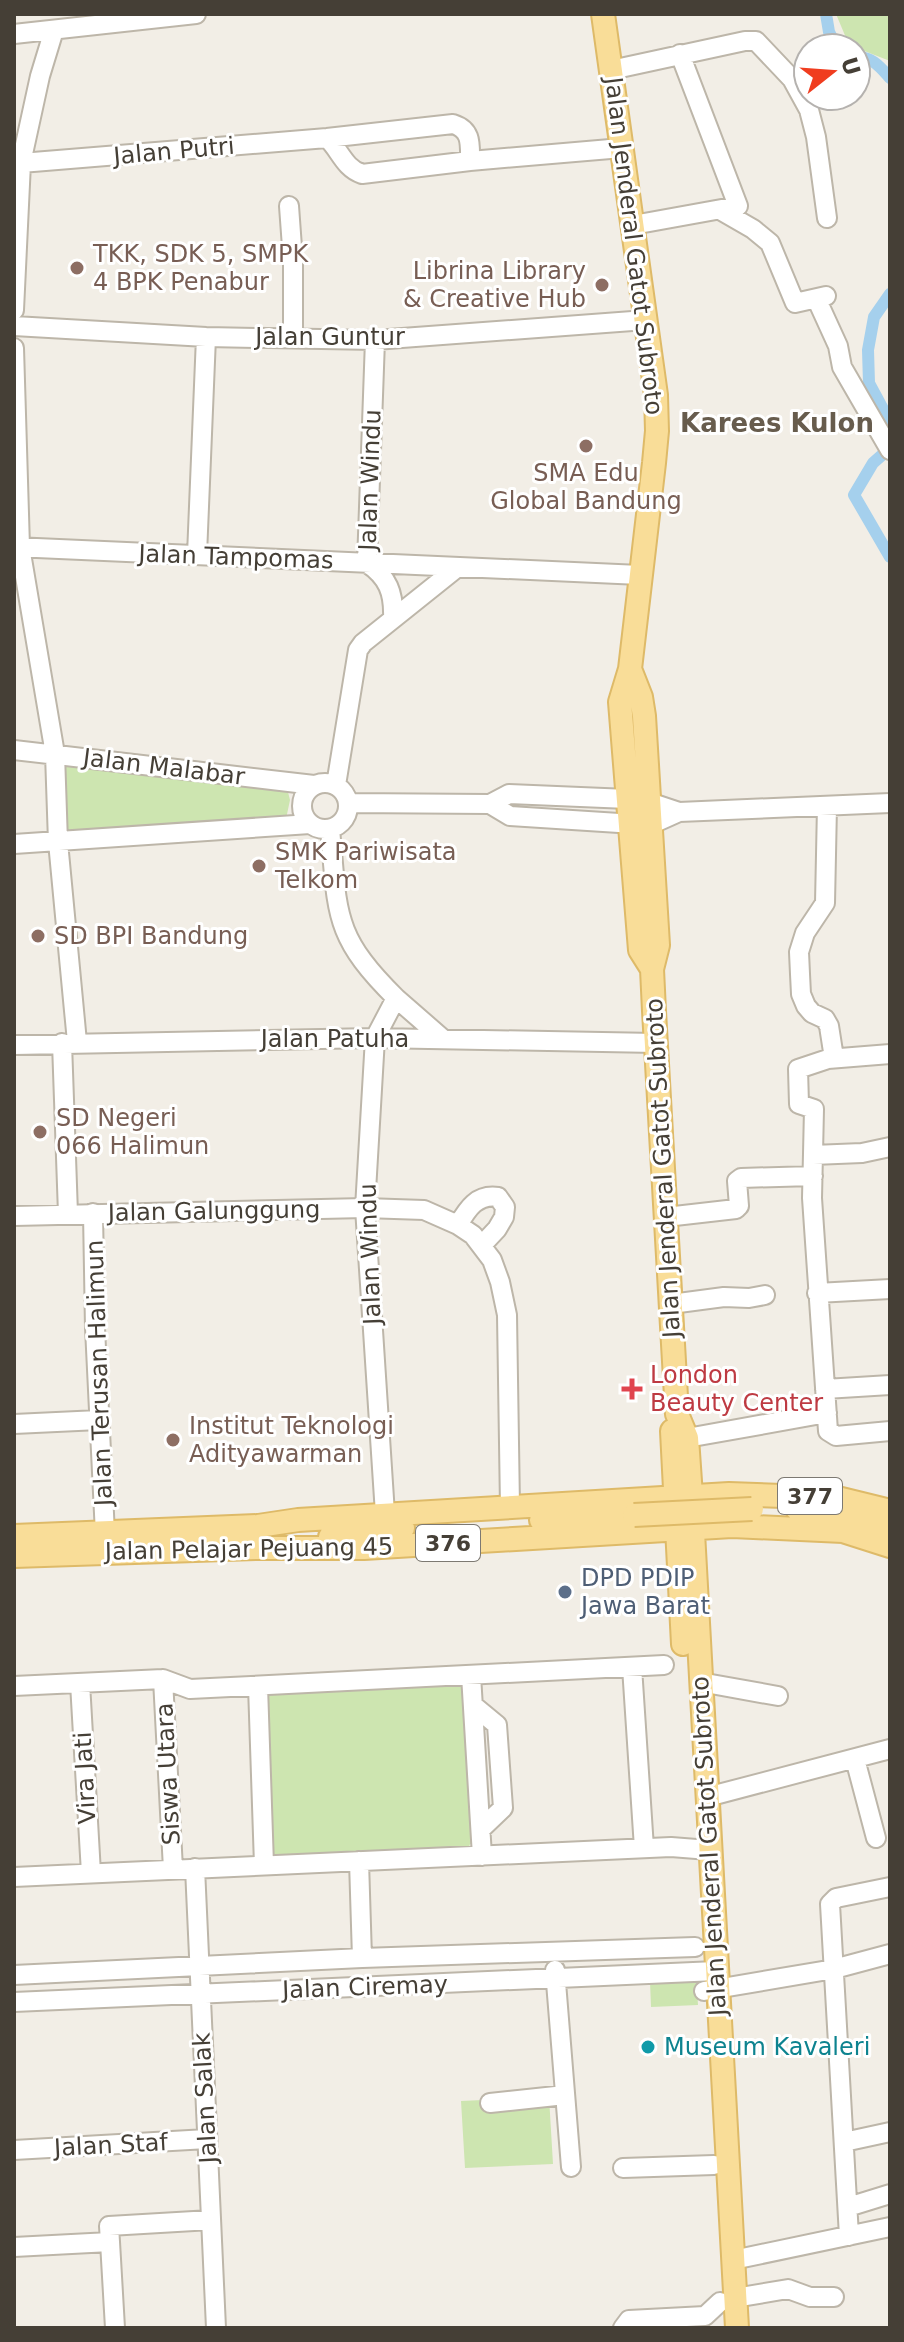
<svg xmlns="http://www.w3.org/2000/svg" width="904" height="2342" viewBox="0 0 904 2342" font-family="'DejaVu Sans',sans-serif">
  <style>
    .green { fill: #cde5b0 }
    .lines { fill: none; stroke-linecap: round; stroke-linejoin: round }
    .canal { stroke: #a5d0ed; stroke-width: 12 }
    .minor-casing { stroke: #bdb6a9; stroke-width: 22 }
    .major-casing { stroke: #deba68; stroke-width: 26 }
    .minor { stroke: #fff; stroke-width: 18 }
    .major { stroke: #f9dd98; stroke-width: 22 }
    .major-bridge-casing { stroke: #deba68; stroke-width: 26; stroke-linecap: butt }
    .major-bridge { stroke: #f9dd98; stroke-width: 22 }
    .education-dot { fill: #8d6e63; stroke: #fff; stroke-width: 3 }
    .health-dot { fill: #e0444e; stroke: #fff; stroke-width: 3 }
    .service-dot { fill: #5c6f8a; stroke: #fff; stroke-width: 3 }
    .culture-dot { fill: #0f9aa8; stroke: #fff; stroke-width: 3 }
    .labels { text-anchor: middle; stroke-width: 6; stroke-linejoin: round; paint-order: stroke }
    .shield { fill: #fff; stroke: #7d7972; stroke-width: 2 }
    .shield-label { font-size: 22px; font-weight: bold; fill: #453f36 }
    .street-label { font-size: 24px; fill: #453f36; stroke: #fff }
    .education-label { font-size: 24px; fill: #785e54; stroke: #fff; text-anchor: start }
    .health-label { font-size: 24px; fill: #be3a42; stroke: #fff; text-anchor: start }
    .service-label { font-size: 24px; fill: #4e5e75; stroke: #fff; text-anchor: start }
    .culture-label { font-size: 24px; fill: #0d838f; stroke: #fff; text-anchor: start }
    .neighbourhood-label { font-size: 26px; font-weight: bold; fill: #675c4d; stroke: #fff }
  </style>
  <rect width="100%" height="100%" fill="#f2eee6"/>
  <path class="green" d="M836 14H890V61L849 45Z
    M63 759 287 788 290 800 286 819 63 836Z
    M466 1680 474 1844H470L469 1847 267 1855 263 1694Z
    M696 1972 698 2005 651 2007 650 1981Z
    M549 2097 553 2164 465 2168 461 2101Z"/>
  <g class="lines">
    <path class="canal" d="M826 14 829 32 837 48
      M856 58C871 55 881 68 890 78
      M890 294 874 317 868 350 869 383 890 422
      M890 448 873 463 854 495 890 557"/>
    <g class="minor-casing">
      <path id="minor" d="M14 34 196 14
        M611 70 745 41H756L792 79 809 110 816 137 827 218
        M327 138C340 150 344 168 362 174L470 161 622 148
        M21 163 327 138 453 124C472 130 470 144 470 161
        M289 206 293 261V338
        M720 210 753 229 770 243 795 303 826 296
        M633 225 738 206 680 54
        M817 300 838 346 842 367 890 450
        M14 310 21 163 40 76 54 30
        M14 326 206 337 375 340 646 320
        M375 340 367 563C388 577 394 593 393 618
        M14 348 20 547 55 754 58 842 77 1042
        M14 547 640 575
        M197 555 206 337
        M14 750 314 785
        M302 806a23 23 0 1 1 46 0a23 23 0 1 1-46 0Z
        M336 785 358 650 363 643 458 567
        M348 803 490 804 509 794 628 799 649 802 679 812
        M490 804 510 816 650 825 679 812 890 803
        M827 806 825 903 805 933 799 952 800 974 801 994 806 1006 812 1013 825 1019 829 1026 834 1058
        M330 829C338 913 332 935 396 998L375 1038 365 1208 385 1514
        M14 844 310 824
        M396 998 443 1039
        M62 1043 68 1214
        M14 1045 375 1038 656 1043
        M890 1054 828 1059 798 1069 799 1104 814 1109 812 1198 828 1431 836 1436 890 1431
        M813 1155 862 1153 890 1147
        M93 1213 95 1328 105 1534
        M14 1216 365 1208 424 1210 458 1225 473 1235 492 1260 500 1282 507 1315 510 1507
        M666 1217 736 1209 739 1206 737 1181 741 1178 813 1176
        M458 1225C468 1208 477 1194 498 1197L505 1207 504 1217 497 1229 482 1245
        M817 1293 890 1289
        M671 1304 724 1297 749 1298 765 1295
        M825 1389 890 1385
        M14 1424 99 1420
        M687 1438 827 1413
        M632 1667 644 1848
        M471 1675 482 1856
        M163 1679 173 1869
        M700 1682 778 1696
        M80 1683 91 1873
        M14 1686 163 1679 190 1689 664 1665
        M258 1686 264 1865
        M474 1706 497 1725 503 1808 481 1829
        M855 1759 876 1838
        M707 1797 890 1749
        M359 1861 362 1958
        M195 1868 216 2328
        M14 1877 671 1847 709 1850
        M555 1970 571 2167
        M14 1975 362 1958 695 1947
        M704 1991 834 1969 890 1954
        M14 2002 716 1971
        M490 2103 565 2095
        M844 2142 890 2132
        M14 2150 207 2139
        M623 2168 714 2165
        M848 2207 890 2194
        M849 2236 830 1904 836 1898 890 1887
        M110 2242 115 2328
        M14 2247 110 2242 109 2226 211 2220
        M733 2260 890 2227
        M735 2298 788 2289 810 2297H834
        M623 2328 629 2320 705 2316 720 2302"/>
    </g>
    <g class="major-casing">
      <path id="major" d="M603 14 656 395 657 431 654 463 630 669 620 702 640 950 652 969
        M630 669 641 697 644 716 658 945 652 969 654 1011 677 1414 687 1438 691 1496 737 2328
        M672 1431 683 1644
        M797 1509 850 1516 890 1527
        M541 1520 634 1515
        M14 1536 258 1526 298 1520 729 1494 837 1498 890 1511
        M330 1537 403 1528
        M14 1556 257 1548H364L732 1526 843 1531 890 1546"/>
    </g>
    <use href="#minor" class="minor"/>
    <use href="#major" class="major"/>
    <g class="major-bridge-casing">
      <path id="major-bridge" d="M634 1515 752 1509"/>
    </g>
    <use href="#major-bridge" class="major-bridge"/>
  </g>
  <g class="education-dot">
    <circle cx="77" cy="268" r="8"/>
    <circle cx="602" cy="285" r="8"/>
    <circle cx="586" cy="446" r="8"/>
    <circle cx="259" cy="866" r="8"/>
    <circle cx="38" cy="936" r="8"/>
    <circle cx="40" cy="1132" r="8"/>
    <circle cx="173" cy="1440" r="8"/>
  </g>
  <path class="health-dot" d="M628 1377h8v8h8v8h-8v8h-8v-8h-8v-8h8z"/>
  <circle class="service-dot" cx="565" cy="1592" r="8"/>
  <circle class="culture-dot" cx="648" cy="2047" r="8"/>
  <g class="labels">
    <g class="shield">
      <rect x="778" y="1478" width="64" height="36" rx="6"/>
      <rect x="416" y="1525" width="64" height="36" rx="6"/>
    </g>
    <g class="shield-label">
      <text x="810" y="1504">377</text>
      <text x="448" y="1551">376</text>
    </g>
    <g class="street-label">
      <text transform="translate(174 151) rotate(-5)" y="8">Jalan Putri</text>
      <text transform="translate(634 246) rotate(83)" y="8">Jalan Jenderal Gatot Subroto</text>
      <text x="330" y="345">Jalan Guntur</text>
      <text transform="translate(370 480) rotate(-88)" y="8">Jalan Windu</text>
      <text transform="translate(236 557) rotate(2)" y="8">Jalan Tampomas</text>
      <text transform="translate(164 767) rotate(7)" y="8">Jalan Malabar</text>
      <text x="335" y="1047">Jalan Patuha</text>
      <text transform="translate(663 1168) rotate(-93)" y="8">Jalan Jenderal Gatot Subroto</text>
      <text transform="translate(214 1211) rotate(-1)" y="8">Jalan Galunggung</text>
      <text transform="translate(370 1254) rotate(-92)" y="8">Jalan Windu</text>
      <text transform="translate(99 1373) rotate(-92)" y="8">Jalan Terusan Halimun</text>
      <text transform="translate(249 1549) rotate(-1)" y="8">Jalan Pelajar Pejuang 45</text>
      <text transform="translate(168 1774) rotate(-93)" y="8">Siswa Utara</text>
      <text transform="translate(85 1778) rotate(-93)" y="8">Vira Jati</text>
      <text transform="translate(709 1846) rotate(-93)" y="8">Jalan Jenderal Gatot Subroto</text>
      <text transform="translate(365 1987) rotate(-2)" y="8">Jalan Ciremay</text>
      <text transform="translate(205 2098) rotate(-93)" y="8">Jalan Salak</text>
      <text transform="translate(111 2145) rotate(-3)" y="8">Jalan Staf</text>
    </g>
    <g class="education-label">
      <text x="93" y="262">TKK, SDK 5, SMPK<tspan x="93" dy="28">4 BPK Penabur</tspan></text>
      <text x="586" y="279" text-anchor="end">Librina Library<tspan x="586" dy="28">&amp; Creative Hub</tspan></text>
      <text x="586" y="481" text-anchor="middle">SMA Edu<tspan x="586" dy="28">Global Bandung</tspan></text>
      <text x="275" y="860">SMK Pariwisata<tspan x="275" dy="28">Telkom</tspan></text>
      <text x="54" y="944">SD BPI Bandung</text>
      <text x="56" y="1126">SD Negeri<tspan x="56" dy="28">066 Halimun</tspan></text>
      <text x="189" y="1434">Institut Teknologi<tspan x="189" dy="28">Adityawarman</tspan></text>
    </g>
    <g class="health-label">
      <text x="650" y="1383">London<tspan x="650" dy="28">Beauty Center</tspan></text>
    </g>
    <g class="service-label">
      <text x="581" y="1586">DPD PDIP<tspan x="581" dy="28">Jawa Barat</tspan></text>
    </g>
    <g class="culture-label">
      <text x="664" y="2055">Museum Kavaleri</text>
    </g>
    <g class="neighbourhood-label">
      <text x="777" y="432">Karees Kulon</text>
    </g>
  </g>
  <rect width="904" height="2342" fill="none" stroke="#453f36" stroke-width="32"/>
  <g transform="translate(832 72) rotate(73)"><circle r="38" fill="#ffffff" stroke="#b5b2af" stroke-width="2"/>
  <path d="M0-6L14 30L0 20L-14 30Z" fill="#f03d1f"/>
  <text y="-12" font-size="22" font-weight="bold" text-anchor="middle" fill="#453f36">U</text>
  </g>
</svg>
